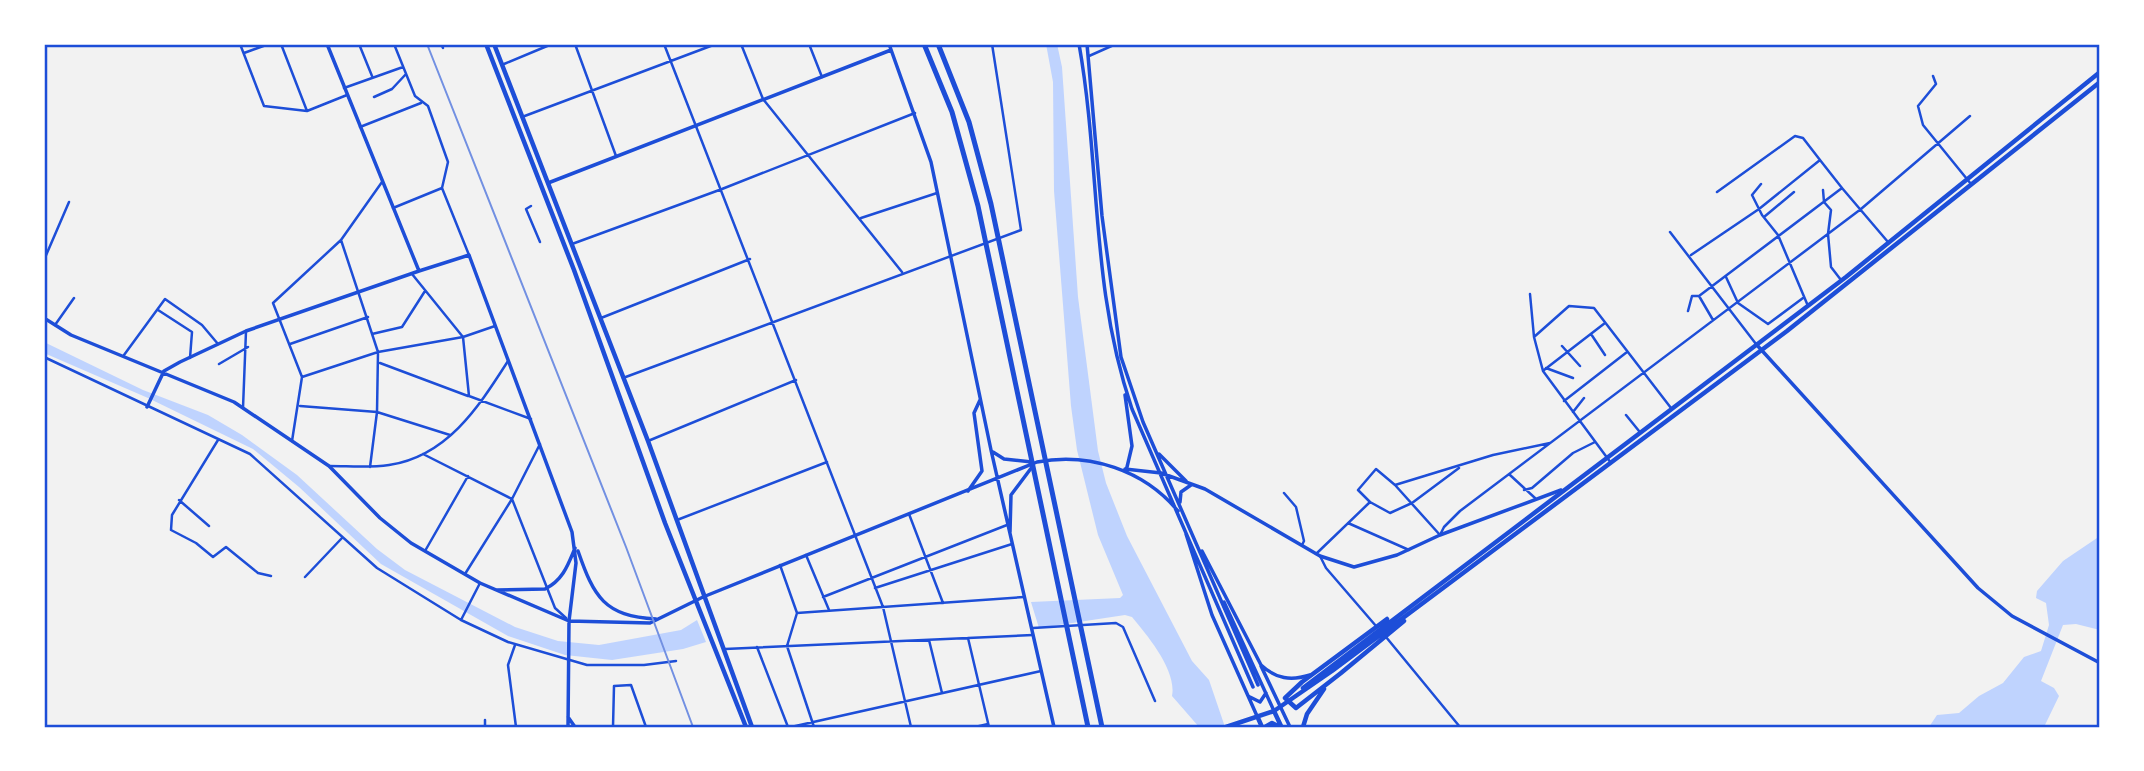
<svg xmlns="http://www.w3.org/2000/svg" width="2144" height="771" viewBox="0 0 2144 771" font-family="'Titillium Web',sans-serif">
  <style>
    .water { fill: #bfd3fe }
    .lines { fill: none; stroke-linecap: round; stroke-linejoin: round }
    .pedestrian { stroke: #1d4ed8; stroke-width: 2.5 }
    .minor { stroke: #1d4ed8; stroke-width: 2.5 }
    .tertiary { stroke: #1d4ed8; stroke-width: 3.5 }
    .secondary { stroke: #1d4ed8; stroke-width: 4.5 }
    .motorway { stroke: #1d4ed8; stroke-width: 5 }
    .rail { stroke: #7290e2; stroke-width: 2 }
    .neatline { fill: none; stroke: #1d4ed8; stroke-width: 2.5 }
  </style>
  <rect width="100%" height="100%" fill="#f2f2f2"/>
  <path class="water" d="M1046 44H1057L1062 67 1078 297 1098 451 1106 483 1127 536 1192 661 1209 680 1225 727H1199L1172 696C1177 671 1148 636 1132 617L1125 615 1039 628 1031 602 1120 598 1123 595 1098 535 1077 450 1071 406 1054 191 1053 82Z
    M44 342 143 390 208 415 242 435 297 475 377 549 405 570 515 627 558 641 599 645 681 630 697 620 706 642 683 649 612 660 565 655 508 636 381 564 299 487 253 449 148 398 44 353Z
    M2100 536V630L2076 624 2063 625 2041 681 2054 688 2059 696 2045 725 1929 727 1937 715 1959 713 1979 696 2003 683 2024 657 2041 651 2049 625 2046 603 2036 598 2037 591 2063 561Z"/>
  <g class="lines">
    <path class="pedestrian" d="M531 206 526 209 540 242"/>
    <path class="minor" d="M240 44 264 106 307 111 347 95
      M281 44 307 111
      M359 44 372 76
      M394 44 415 96 428 106 448 162 442 188
      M441 44 443 48
      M575 44 616 156
      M664 44 883 607 911 727
      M741 44 763 99 902 272
      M809 44 822 77
      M244 53 269 44
      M1089 56 1116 44
      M504 64 552 44
      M1933 76 1936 84 1918 106 1923 125 1971 184
      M344 88 403 67
      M374 97 392 89 406 74
      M522 117 716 44
      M360 127 421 103
      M1761 184 1752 195 1762 215 1778 235 1808 306
      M1823 190 1824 202 1831 210 1828 234 1831 267 1841 280
      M1717 192 1795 136 1803 138 1820 160
      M393 208 442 188 469 255
      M1764 217 1794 192
      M861 218 937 193
      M1670 232 1756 344
      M341 240 378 352 377 412 370 467
      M572 244 722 189 915 113
      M1691 255 1759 209 1820 160 1842 188
      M44 260 69 202
      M412 274 463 337 469 396 531 419
      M1726 277 1738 303 1768 324 1803 298
      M1530 294 1534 337
      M1699 296 1713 320
      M158 310 192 332 190 358
      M1688 311 1692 296H1699L1842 188 1888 242
      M601 318 750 259
      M55 325 74 298
      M372 334 402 327 425 291
      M1591 334 1605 355
      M290 344 368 317
      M1562 346 1580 366
      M124 355 165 299 202 325 218 344
      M44 357 250 454 377 568 461 620 508 642 587 665H644L676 661
      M380 363 468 396
      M219 364 248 347
      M1546 368 1573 378
      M1544 370 1605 323
      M302 377 378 352 463 337 495 326
      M623 378 1021 230 992 44
      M1564 401 1627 352
      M300 406 377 412 450 435
      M243 408 246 331
      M1573 412 1584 398
      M1626 415 1639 431
      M218 440 172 515 171 530 196 543 213 557 226 547 258 573 271 576
      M292 441 302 377 273 303 341 240 382 182
      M648 441 796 380
      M423 454 512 499 555 608 566 618
      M1611 463 1543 371 1534 337 1569 306 1594 308 1671 408
      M329 466C349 466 369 468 389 465 448 456 479 406 508 361
      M1510 475 1535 498
      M1395 485 1493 455 1550 443
      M1524 490 1532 488 1573 453 1595 442
      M1284 493 1296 507 1304 541 1302 545
      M179 500 209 526
      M1370 502 1390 513 1412 503 1459 468
      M909 514 943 603
      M677 520 827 462
      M1348 523 1409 550
      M1440 535 1444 527 1460 511 1861 209 1970 116
      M425 551 468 476
      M1316 554 1370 502 1358 490 1376 469 1395 485 1440 535
      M806 555 829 610
      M1320 556 1326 568 1376 626
      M780 565 797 613 787 646 814 727
      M465 574 512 499 540 444
      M305 577 342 538
      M875 588 1012 544
      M823 597 1007 525
      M797 613 1024 597
      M461 620 480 583
      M1033 628 1116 623 1123 627 1155 701
      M1386 637 1460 727
      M968 638 989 727
      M929 640 942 693
      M515 645 508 665 516 727
      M757 647 788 727
      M725 649 1033 635
      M485 727V720
      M613 727 614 686 631 685 646 727
      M791 727 1041 671
      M975 727 988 724"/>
    <path class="tertiary" d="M327 44 419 271 469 255 572 532 576 563 569 621 568 727
      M889 44 931 162 991 450 1054 727
      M1079 44C1101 168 1090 286 1132 409L1253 687
      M1087 44 1102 216 1121 357 1143 422 1258 685
      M548 183 891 50
      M44 318 71 335 234 402 329 466 380 518 411 543 480 583 569 621 650 623 703 597 1037 462C1089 452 1144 470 1178 511
      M1756 344 1978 588 2012 616 2100 663
      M1125 395 1132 446 1127 467
      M147 407 164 371 180 362 246 331 419 271
      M993 452 1004 459 1032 462
      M1159 454 1186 481
      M1125 469 1161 473 1205 489 1320 556 1354 567 1397 555 1440 535 1561 490
      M968 491 982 471 974 413 980 400
      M1180 502 1181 492 1191 485
      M1010 532 1011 495 1032 467
      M1186 534 1212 615 1257 716
      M578 551C594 597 604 616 656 619
      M1202 551 1261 665C1276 679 1291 681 1310 675
      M497 590 545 589C563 580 568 565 575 548
      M1224 602 1274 711
      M1261 666 1290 727
      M1250 697 1260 702 1266 693
      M568 717 575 727"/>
    <path class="secondary" d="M486 44 574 270 665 523 746 727
      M494 44 648 441 752 727
      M1341 673 1296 708 1285 698 1302 682 1387 619
      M1341 673 1404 621
      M1303 688 1846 277 2100 72
      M1274 711 1281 726
      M1258 718 1262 727
      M1226 727 1274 711 1332 671 1787 331 2100 82
      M1265 727 1272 723 1280 727
      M1303 727 1307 714 1324 689"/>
    <path class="motorway" d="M924 44 952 112 978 206 1088 727
      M938 44 969 122 991 204 1102 727"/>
    <path class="rail" d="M427 44 626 547 693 727"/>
  </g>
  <rect width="2144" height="771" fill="none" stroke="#ffffff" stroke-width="91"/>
  <rect x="46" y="46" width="2052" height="680" class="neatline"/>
</svg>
